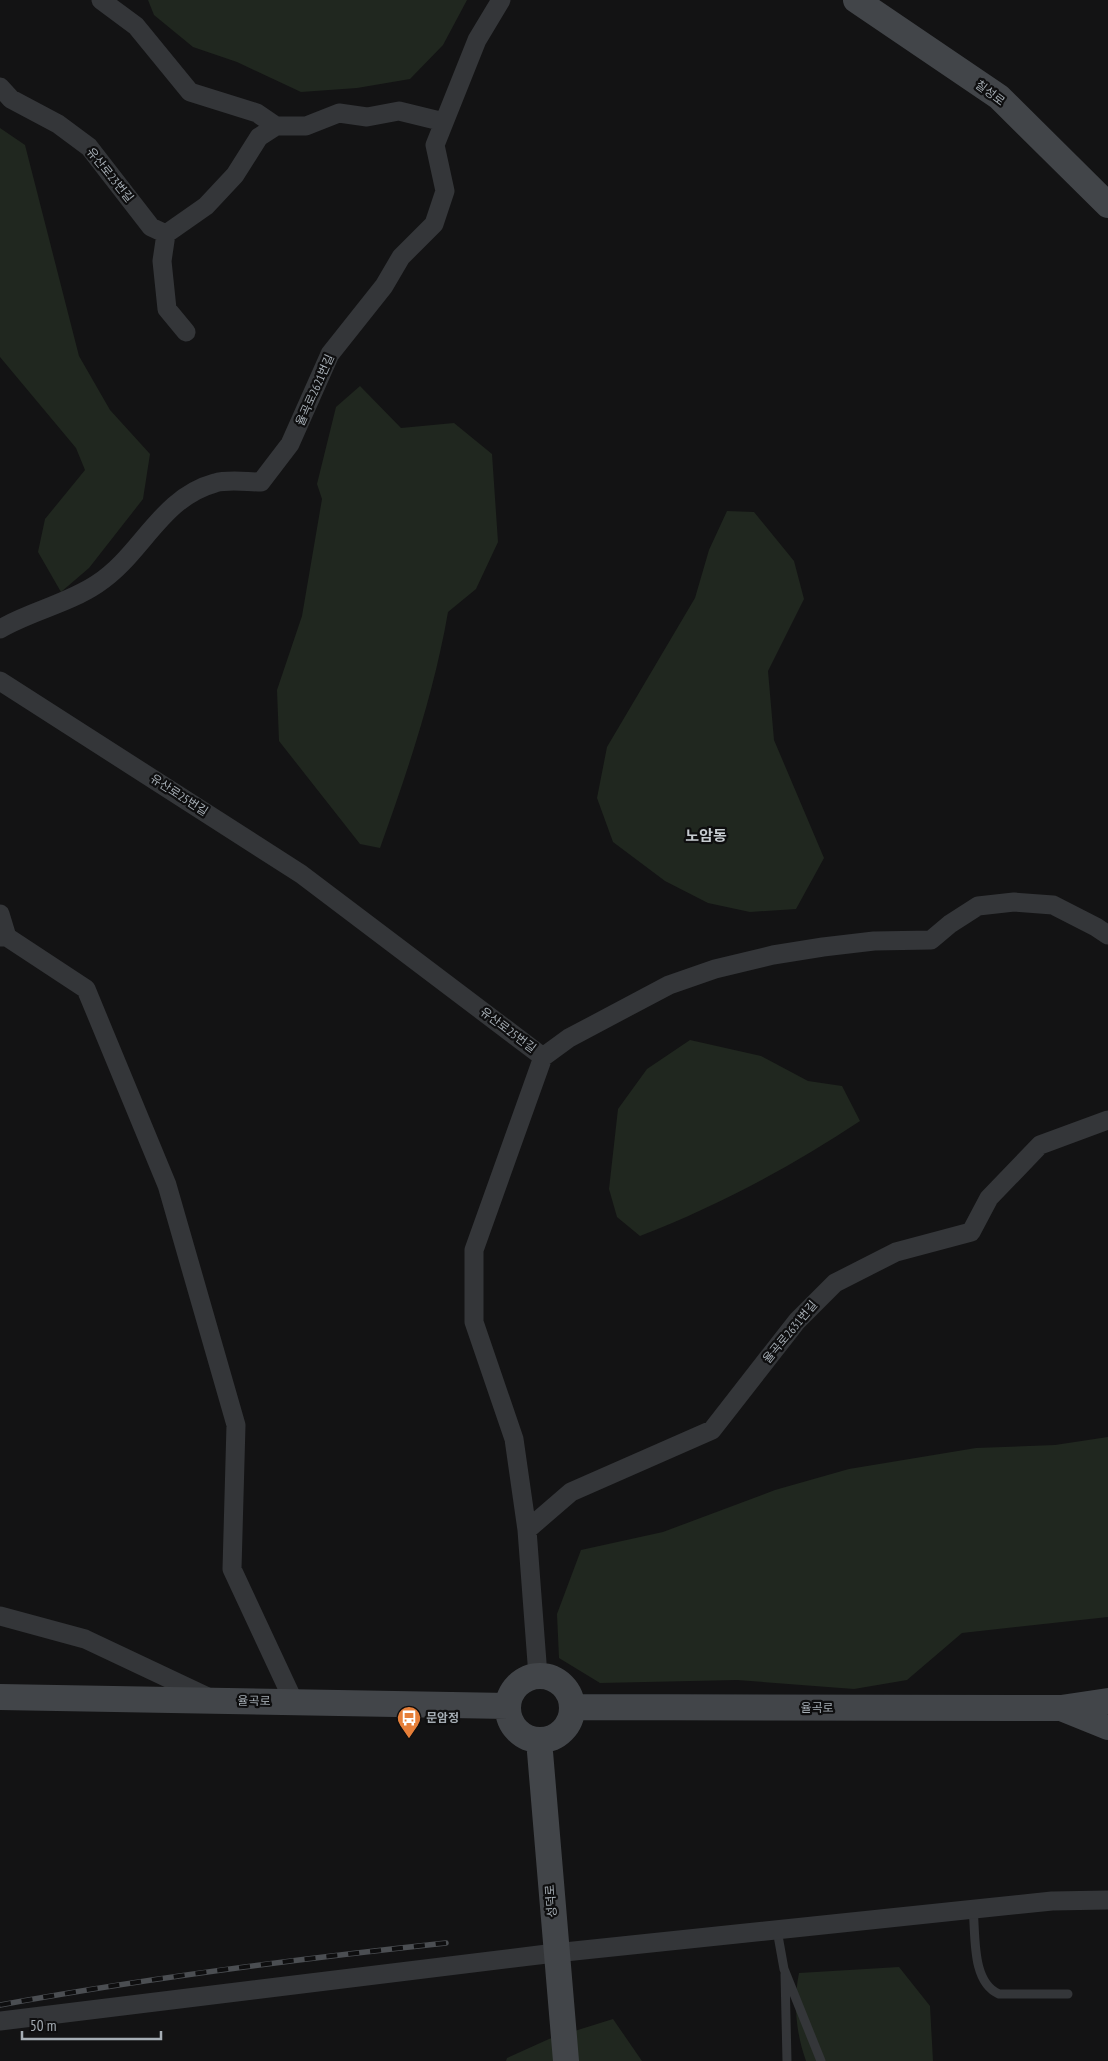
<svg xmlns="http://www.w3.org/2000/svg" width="1108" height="2061" viewBox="0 0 1108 2061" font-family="'PT Sans Narrow','Noto Sans KR',sans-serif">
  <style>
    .green { fill: #20271f }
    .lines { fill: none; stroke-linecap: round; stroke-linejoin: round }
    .lane { stroke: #343639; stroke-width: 9 }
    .street { stroke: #343639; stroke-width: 19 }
    .secondary { stroke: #424549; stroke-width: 26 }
    .rail-casing { stroke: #4b4e52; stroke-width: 5.5 }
    .rail { stroke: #0e0e0f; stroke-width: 4; stroke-dasharray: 11; stroke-linecap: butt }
    .labels { text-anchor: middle; stroke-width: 4.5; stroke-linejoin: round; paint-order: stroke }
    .street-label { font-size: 12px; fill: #a5adb4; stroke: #0e0e0f }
    .poi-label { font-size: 12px; font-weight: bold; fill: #a5adb4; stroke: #0e0e0f; text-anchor: start }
    .quarter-label { font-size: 15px; font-weight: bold; fill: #c6cbd0; stroke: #0e0e0f }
  </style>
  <rect width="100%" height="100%" fill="#131314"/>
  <path class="green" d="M148 0H467L443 45 410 79 357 88 301 92 237 62 193 47 154 15Z
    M0 128 25 145 79 356 110 410 150 454 143 499 89 568 61 592 38 552 45 519 85 470 76 448 0 357Z
    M360 386 401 428 454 423 492 454 498 542 476 589 448 612C434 693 408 770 380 848L360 844 279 741 277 690 302 616 322 499 317 484 336 407Z
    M727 511 754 512 794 561 804 599 768 671 774 740 824 858 796 909 750 912 708 903 665 881 613 842 597 798 607 747 695 598 709 550Z
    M690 1040 761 1056 808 1081 842 1086 860 1121C791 1167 717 1206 640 1236L617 1217 609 1189 618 1109 647 1069Z
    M1108 1437V1617L962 1633 907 1680 854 1689 737 1680 600 1683 559 1658 557 1614 581 1550 663 1532 775 1490 849 1469 976 1448 1055 1445Z
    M899 1967 930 2006 933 2061H806C796 2033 793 2003 799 1973Z
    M613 2019 642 2061H506L507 2058 549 2039Z"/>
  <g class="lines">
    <path class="lane" d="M973 1909C976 1935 971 1982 999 1994H1068
      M777 1930 784 1969 821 2061
      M785 1974 787 2061"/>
    <path class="street" d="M101 0 136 26 190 92 257 113 276 126H306L339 113 367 117 399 111 444 122
      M0 87 11 99 58 124 89 147 151 227 166 234 206 206 235 175 259 137 276 126
      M166 234 162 261 167 309 186 332
      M0 629C31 611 67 604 97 584 142 555 160 498 215 483 228 479 247 482 261 482L290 444 330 354 384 286 401 257 434 224 445 191 435 145 477 40 501 0
      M0 681 301 874 543 1057
      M0 914 7 937
      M0 937H7L86 989 167 1185 236 1425 232 1569 294 1702
      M543 1057 569 1038 669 985 715 969 773 955 823 947 874 941 931 940 950 924 978 906 1014 902 1053 905 1096 927 1108 935
      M527 1530 571 1492 712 1430 797 1321 835 1283 896 1252 971 1232 989 1198 1040 1145 1108 1120
      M0 1616 85 1639 210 1698
      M538 1676 527 1530 514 1439 474 1322V1250L543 1057
      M0 2021 555 1953 1052 1901 1108 1900"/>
    <path class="secondary" d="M856 0 999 97 1108 205
      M508 1708a32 32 0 1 1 64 0a32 32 0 1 1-64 0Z
      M0 1697 508 1706
      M1108 1701 1061 1708 1108 1727
      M573 1707 1061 1708
      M539 1740 566 2061"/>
    <g class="rail-casing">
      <path id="rail" d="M0 2005C147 1978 297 1959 446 1943"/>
    </g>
    <use href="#rail" class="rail"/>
  </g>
  <defs>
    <g id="bus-pin" transform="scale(1.25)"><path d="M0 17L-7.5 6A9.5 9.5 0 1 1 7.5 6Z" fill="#e67f39" stroke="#0e0e0f"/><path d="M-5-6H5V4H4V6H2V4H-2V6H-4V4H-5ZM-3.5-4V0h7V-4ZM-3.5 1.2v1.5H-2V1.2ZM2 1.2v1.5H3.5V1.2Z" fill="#fff"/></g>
  </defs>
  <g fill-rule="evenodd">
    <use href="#bus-pin" x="409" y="1718"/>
  </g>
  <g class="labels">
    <g class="street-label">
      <text transform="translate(990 93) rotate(37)" y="4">칠성로</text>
      <text transform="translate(110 175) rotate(51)" y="4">유산로23번길</text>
      <text transform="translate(315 390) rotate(-66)" y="4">율곡로2621번길</text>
      <text transform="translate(179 795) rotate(33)" y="4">유산로25번길</text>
      <text transform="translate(508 1030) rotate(37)" y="4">유산로25번길</text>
      <text transform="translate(790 1332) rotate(-50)" y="4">율곡로2631번길</text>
      <text transform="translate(254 1701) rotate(1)" y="4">율곡로</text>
      <text x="817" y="1712">율곡로</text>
      <text transform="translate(551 1901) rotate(-94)" y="4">성덕로</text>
    </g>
    <g class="poi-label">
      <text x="426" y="1722">문암정</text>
    </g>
    <g class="quarter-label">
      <text x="706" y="841">노암동</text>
    </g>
  </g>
  <path d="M22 2031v8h139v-8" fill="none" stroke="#a5adb4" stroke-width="2.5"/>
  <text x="30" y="2031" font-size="15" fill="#a5adb4" stroke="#0e0e0f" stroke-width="4" paint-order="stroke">50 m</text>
</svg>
